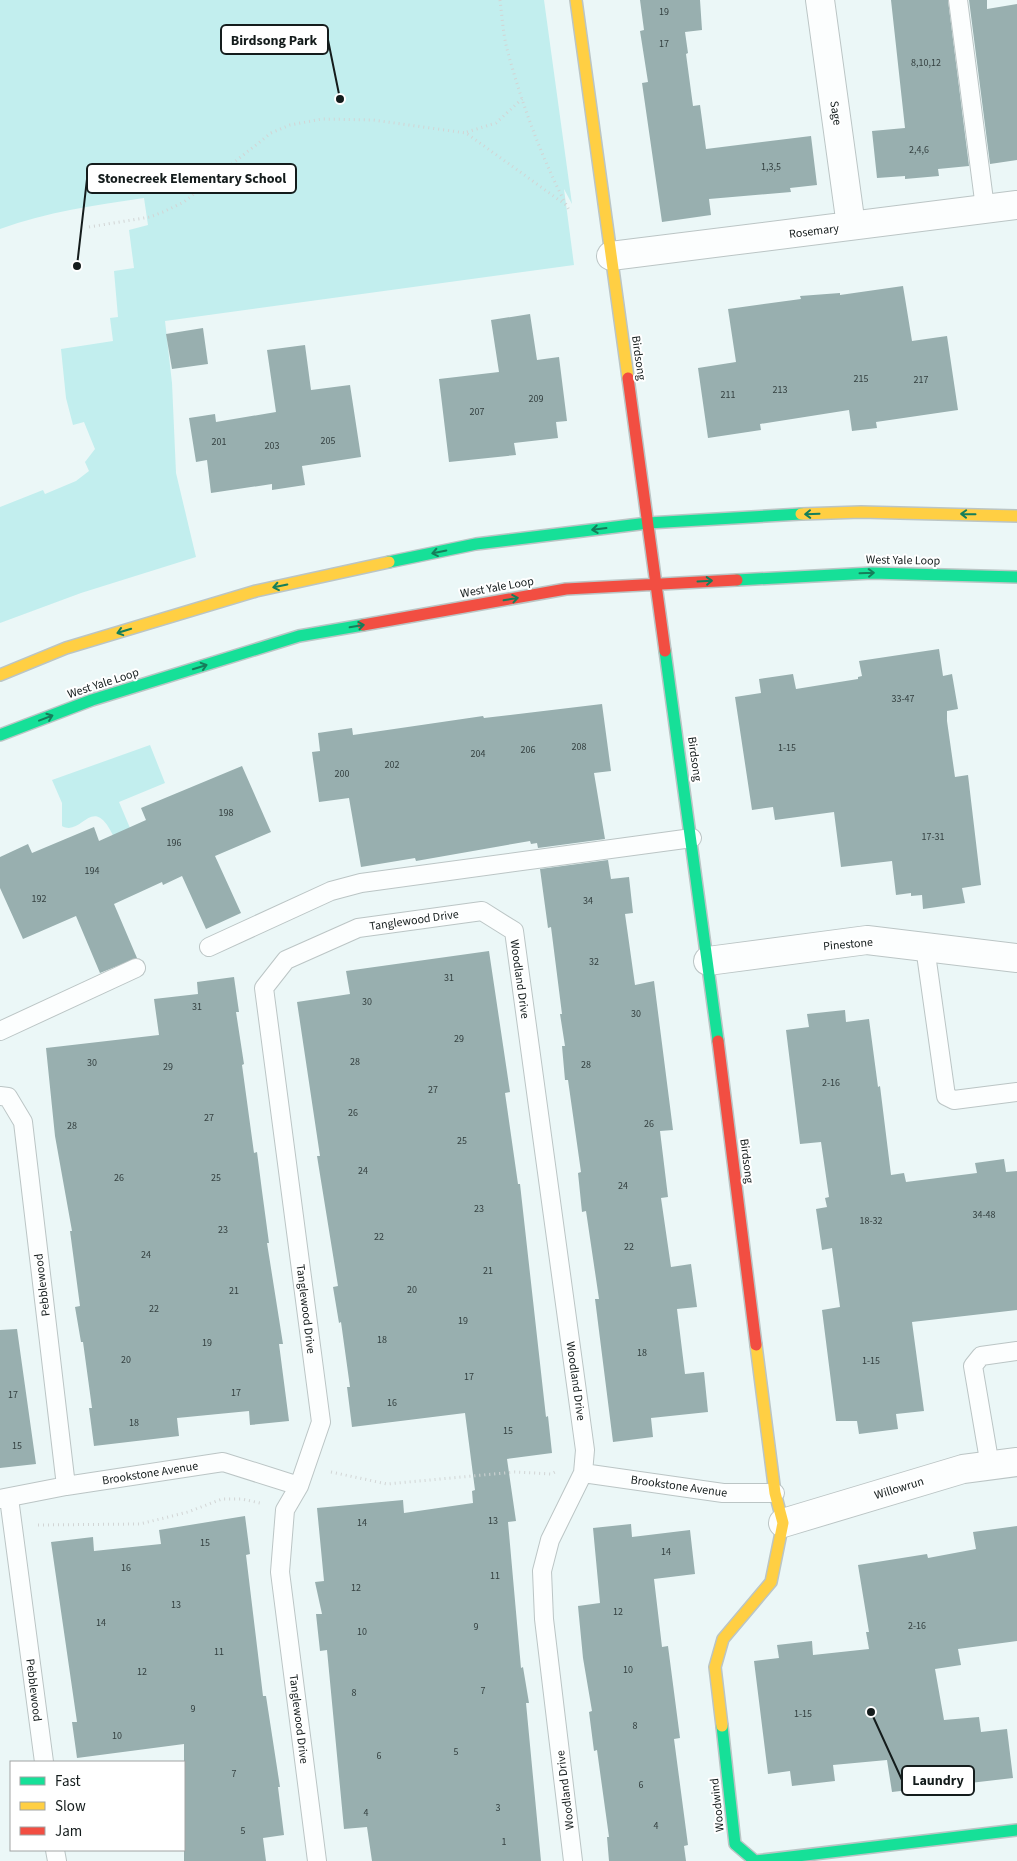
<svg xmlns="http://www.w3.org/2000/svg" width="1017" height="1861" viewBox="0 0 1017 1861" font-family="'Source Sans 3',sans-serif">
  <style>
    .green { fill: #c2eeee }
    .building { fill: #98afaf }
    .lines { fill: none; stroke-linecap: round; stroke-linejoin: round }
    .lane-casing { stroke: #bbc5c5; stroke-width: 20 }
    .street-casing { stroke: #bbc5c5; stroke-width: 30 }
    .fast-casing { stroke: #bbc5c5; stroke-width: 14 }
    .slow-casing { stroke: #bbc5c5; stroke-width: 14 }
    .jam-casing { stroke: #bbc5c5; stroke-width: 14 }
    .path { stroke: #d2d5d5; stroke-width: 3; stroke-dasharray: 1 4; stroke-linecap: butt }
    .lane { stroke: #fcfefe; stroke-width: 18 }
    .street { stroke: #fcfefe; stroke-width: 28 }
    .fast { stroke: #16e098; stroke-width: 11 }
    .slow { stroke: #ffcf43; stroke-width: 11 }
    .jam { stroke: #f24e42; stroke-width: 11 }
    .oneway { stroke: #157e5a }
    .labels { text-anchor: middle; stroke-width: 4; stroke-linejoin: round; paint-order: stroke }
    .number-label { font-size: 10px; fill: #354141 }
    .street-label { font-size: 12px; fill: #141c1c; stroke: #fff }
    .leader { fill: none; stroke: #141c1c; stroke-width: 2 }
    .callout-dot { fill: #141c1c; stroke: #fff; stroke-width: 2 }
    .callout { fill: #fff; stroke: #141c1c; stroke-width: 2 }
    .callout-label { font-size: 14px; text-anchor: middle; font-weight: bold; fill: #141c1c }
  </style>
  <rect width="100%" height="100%" fill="#ebf7f7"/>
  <path class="green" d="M0 0H544L572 204 564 189 574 265 165 321 172 383 176 473 196 557 81 593 0 623V507L43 490 45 494 76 481 89 471 85 462 95 449 84 422 73 425 66 398 61 349 113 341 110 318 118 317 114 271 134 268 129 230 148 225 144 198C95 205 47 212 0 229Z
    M150 745 165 783 119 802 130 828 116 842C93 788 83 838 62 826V803L52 780Z"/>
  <path class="building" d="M640 0H700L702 30 685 32 688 53 686 54 693 106 700 105 706 149 811 136 817 185 790 188 791 192 709 199 711 215 662 222 642 83 648 82 640 31 644 30Z
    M891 0H948L969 166 938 169 939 176 905 179V176L877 178 872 131 905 128Z
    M969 0H987V9L1017 4V160L990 164Z
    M903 286 912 341 947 336 958 410 876 422 877 428 852 431 849 410 760 424 761 430 708 438 698 368 736 362 728 309 801 299 800 296 840 293V295Z
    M530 314 537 360 559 357 567 421 556 422 558 438 514 443 516 455 449 462 439 379 499 372 491 320Z
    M203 328 208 364 172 369 166 334Z
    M305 345 311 390 350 385 361 457 302 466 305 485 272 490V484L211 493 207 460 196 462 189 418 215 414 216 422 276 412 267 350Z
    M939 649 943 676 952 674 958 709 947 711V721L955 777 968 775 981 885 962 888 965 903 923 909 922 895 911 896V893L896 895 892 861 841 867 834 812 775 820 773 807 752 810 735 697 761 693 759 679 793 674 796 689 858 679V677L862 676 859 661Z
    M602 704 611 771 594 773 605 839 538 848 537 843 531 844 530 841 416 861 415 858 361 867 349 798 319 802 312 752 320 751 318 733 352 728 353 735 483 716 484 718Z
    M242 766 271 832 215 856 241 913 206 929 182 876 163 885 162 882 114 904 137 958 100 973 76 916 23 939 0 888V857L28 844 32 853 94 827 99 841 146 820 141 808Z
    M608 860 611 879 629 877 633 913 625 914 635 985 654 981 673 1130 660 1131 668 1197 661 1198 671 1267 691 1264 697 1307 677 1309 685 1374 704 1372 708 1412 651 1418 653 1437 613 1442 595 1299H599L586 1211 582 1212 578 1173 581 1172 568 1080H565L562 1046H565L560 1014H562L551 927 548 928 540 869Z
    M489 951 510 1092 505 1093 518 1184H520L546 1417 548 1416 552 1453 507 1459 516 1521 508 1522 521 1668 523 1667 529 1703H526L541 1861H372L367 1827 344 1829 327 1650 320 1651 316 1614H322L315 1582 324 1581 317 1508 403 1500 404 1513 473 1503 472 1491 475 1490 465 1413 352 1427 347 1387H350L341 1322 339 1323 333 1287 338 1286 317 1156H320L297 1002 350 994 346 971Z
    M234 977 239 1012H236L244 1064 242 1065 254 1153 257 1152 262 1191 269 1243H267L283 1344H279L289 1421 250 1425 249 1411 177 1418 179 1436 94 1446 89 1408H92L83 1342H81L75 1307 80 1306 70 1231H72L55 1136 46 1048 159 1035 154 999 198 994 197 982Z
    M845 1010 846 1022 869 1019 878 1087 880 1086 891 1175 904 1173 906 1182 977 1173 975 1163 1004 1159 1006 1172 1017 1171V1310L912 1322 924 1411 896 1414 898 1429 859 1434 857 1421H836L822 1310 840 1307 832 1248 822 1250 816 1209 827 1207 825 1198 829 1197 821 1142 800 1144 786 1030 809 1027 807 1014Z
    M17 1329 36 1464 0 1468V1330Z
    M245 1516 250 1554 246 1555 263 1696H266L280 1787H278L284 1835 263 1838 266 1861H184V1744L77 1758 72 1722H77L51 1542 93 1537 94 1551 161 1544 159 1530Z
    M631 1524 632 1537 690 1530 695 1574 654 1579 662 1647 668 1646 680 1738 674 1739 688 1845 684 1846 686 1861H609L607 1837H609L597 1750 594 1751 589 1712 592 1711 583 1658 578 1606 600 1603 593 1528Z
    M1017 1526V1641L958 1649 961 1665 935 1669 944 1720 979 1717 981 1732 1007 1729 1013 1778 892 1792 887 1760 833 1765 835 1781 792 1786 790 1771 768 1774 754 1661 779 1658 777 1645 812 1641 813 1655 869 1649 866 1632H869L858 1565 927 1554 928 1558 976 1549 973 1532Z"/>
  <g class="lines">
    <g class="lane-casing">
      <path id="lane" d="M958 0 985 208
        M209 947 331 891 361 883 692 838
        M925 947 946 1096 954 1100 1017 1092
        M0 1031 136 968
        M0 1096 8 1097 23 1122 66 1486
        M990 1466 973 1366 981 1356 1017 1351
        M583 1473 723 1493H775
        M9 1498 44 1762
        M0 1499 66 1486 223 1462 299 1486
        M55 1850 57 1861
        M317 1861 280 1572 285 1510 299 1486 321 1422 264 988 286 960 358 928 482 911 514 931 585 1450 583 1473 550 1540 542 1571 544 1619 573 1861"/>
    </g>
    <g class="street-casing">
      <path id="street" d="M820 0 851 226
        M611 256 1017 205
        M708 961 867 940 1017 958
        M783 1523 963 1469 1017 1462"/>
    </g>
    <g class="fast-casing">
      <path id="fast" d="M389 562 476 544 648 523 801 514
        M737 580 872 573 1017 577
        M665 651 718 1041
        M0 735 92 700 299 636 363 625
        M722 1726 735 1844 755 1861 1017 1830"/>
    </g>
    <g class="slow-casing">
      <path id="slow" d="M576 0 628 378
        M801 514 861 512 1017 516
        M0 675 66 648 256 591 389 562
        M722 1726 715 1667 723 1639 771 1582 783 1523 775 1493 756 1345"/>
    </g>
    <g class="jam-casing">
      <path id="jam" d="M628 378 665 651
        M363 625 566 589 737 580
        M718 1041 756 1345"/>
    </g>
    <path class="path" d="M500 0C502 16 503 33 507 49 522 105 543 162 570 212
      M467 132 496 123 523 98
      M89 227 150 217 163 212 184 202 271 133 290 125 322 119 373 120 466 133 566 205
      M331 1472 387 1484 515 1472 551 1474 555 1472
      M38 1525 140 1524 188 1512 222 1499H242L260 1503"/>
    <use href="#lane" class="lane"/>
    <use href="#street" class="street"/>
    <use href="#fast" class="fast"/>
    <use href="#slow" class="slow"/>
    <use href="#jam" class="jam"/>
  </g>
  <defs><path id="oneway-shaft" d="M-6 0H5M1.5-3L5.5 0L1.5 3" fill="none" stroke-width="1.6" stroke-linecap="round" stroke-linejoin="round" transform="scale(1.25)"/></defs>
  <g class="oneway">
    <use href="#oneway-shaft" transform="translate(812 514) rotate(178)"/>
    <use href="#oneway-shaft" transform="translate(968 514) rotate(-179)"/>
    <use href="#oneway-shaft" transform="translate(599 529) rotate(173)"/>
    <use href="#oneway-shaft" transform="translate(439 552) rotate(168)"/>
    <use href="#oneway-shaft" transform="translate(867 573) rotate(-2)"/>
    <use href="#oneway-shaft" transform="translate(705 581) rotate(-3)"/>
    <use href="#oneway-shaft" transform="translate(280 586) rotate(168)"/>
    <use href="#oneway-shaft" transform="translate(511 599) rotate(-10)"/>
    <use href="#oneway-shaft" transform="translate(357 626) rotate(-10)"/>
    <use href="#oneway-shaft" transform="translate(124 631) rotate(163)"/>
    <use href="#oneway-shaft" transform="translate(200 667) rotate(-17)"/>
    <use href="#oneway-shaft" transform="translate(46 718) rotate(-21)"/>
  </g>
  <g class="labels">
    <g class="number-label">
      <text x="664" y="15">19</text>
      <text x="664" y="47">17</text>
      <text x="926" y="66">8,10,12</text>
      <text x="919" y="153">2,4,6</text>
      <text x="771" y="170">1,3,5</text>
      <text x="861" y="382">215</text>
      <text x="921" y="383">217</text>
      <text x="780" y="393">213</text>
      <text x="728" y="398">211</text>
      <text x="536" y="402">209</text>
      <text x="477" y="415">207</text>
      <text x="328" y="444">205</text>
      <text x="219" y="445">201</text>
      <text x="272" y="449">203</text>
      <text x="903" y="702">33-47</text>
      <text x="579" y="750">208</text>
      <text x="787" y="751">1-15</text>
      <text x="528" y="753">206</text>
      <text x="478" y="757">204</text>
      <text x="392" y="768">202</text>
      <text x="342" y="777">200</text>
      <text x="226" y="816">198</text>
      <text x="933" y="840">17-31</text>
      <text x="174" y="846">196</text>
      <text x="92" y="874">194</text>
      <text x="39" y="902">192</text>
      <text x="588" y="904">34</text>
      <text x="594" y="965">32</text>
      <text x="449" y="981">31</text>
      <text x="367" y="1005">30</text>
      <text x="197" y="1010">31</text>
      <text x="636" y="1017">30</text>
      <text x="459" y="1042">29</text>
      <text x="355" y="1065">28</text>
      <text x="92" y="1066">30</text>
      <text x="586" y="1068">28</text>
      <text x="168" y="1070">29</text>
      <text x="831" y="1086">2-16</text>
      <text x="433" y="1093">27</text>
      <text x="353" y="1116">26</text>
      <text x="209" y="1121">27</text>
      <text x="649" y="1127">26</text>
      <text x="72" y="1129">28</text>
      <text x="462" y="1144">25</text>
      <text x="363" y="1174">24</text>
      <text x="119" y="1181">26</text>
      <text x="216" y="1181">25</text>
      <text x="623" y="1189">24</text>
      <text x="479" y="1212">23</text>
      <text x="984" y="1218">34-48</text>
      <text x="871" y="1224">18-32</text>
      <text x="223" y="1233">23</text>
      <text x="379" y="1240">22</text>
      <text x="629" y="1250">22</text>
      <text x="146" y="1258">24</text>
      <text x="488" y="1274">21</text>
      <text x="412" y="1293">20</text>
      <text x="234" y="1294">21</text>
      <text x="154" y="1312">22</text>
      <text x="463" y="1324">19</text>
      <text x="382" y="1343">18</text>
      <text x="207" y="1346">19</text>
      <text x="642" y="1356">18</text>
      <text x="126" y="1363">20</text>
      <text x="871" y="1364">1-15</text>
      <text x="469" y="1380">17</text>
      <text x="236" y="1396">17</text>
      <text x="13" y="1398">17</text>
      <text x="392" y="1406">16</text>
      <text x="134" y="1426">18</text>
      <text x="508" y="1434">15</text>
      <text x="17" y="1449">15</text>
      <text x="493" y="1524">13</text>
      <text x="362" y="1526">14</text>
      <text x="205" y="1546">15</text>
      <text x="666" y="1555">14</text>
      <text x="126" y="1571">16</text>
      <text x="495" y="1579">11</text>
      <text x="356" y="1591">12</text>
      <text x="176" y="1608">13</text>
      <text x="618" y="1615">12</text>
      <text x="101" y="1626">14</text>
      <text x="917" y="1629">2-16</text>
      <text x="476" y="1630">9</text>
      <text x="362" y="1635">10</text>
      <text x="219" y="1655">11</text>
      <text x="628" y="1673">10</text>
      <text x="142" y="1675">12</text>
      <text x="483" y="1694">7</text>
      <text x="354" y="1696">8</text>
      <text x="193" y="1712">9</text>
      <text x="803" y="1717">1-15</text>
      <text x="635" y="1729">8</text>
      <text x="117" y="1739">10</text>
      <text x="456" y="1755">5</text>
      <text x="379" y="1759">6</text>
      <text x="234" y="1777">7</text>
      <text x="641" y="1788">6</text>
      <text x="498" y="1811">3</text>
      <text x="366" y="1816">4</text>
      <text x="656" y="1829">4</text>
      <text x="243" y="1834">5</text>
      <text x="504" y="1845">1</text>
    </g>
    <g class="street-label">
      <text transform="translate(836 113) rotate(82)" y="4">Sage</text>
      <text transform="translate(814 231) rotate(-7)" y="4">Rosemary</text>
      <text transform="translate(639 358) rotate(82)" y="4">Birdsong</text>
      <text transform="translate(903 560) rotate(1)" y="4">West Yale Loop</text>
      <text transform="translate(497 587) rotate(-10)" y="4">West Yale Loop</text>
      <text transform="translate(103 683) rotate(-18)" y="4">West Yale Loop</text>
      <text transform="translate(695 759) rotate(82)" y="4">Birdsong</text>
      <text transform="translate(414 920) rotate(-8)" y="4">Tanglewood Drive</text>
      <text transform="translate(848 944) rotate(-5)" y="4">Pinestone</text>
      <text transform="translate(520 979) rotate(82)" y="4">Woodland Drive</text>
      <text transform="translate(747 1161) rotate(83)" y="4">Birdsong</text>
      <text transform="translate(42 1285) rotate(-97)" y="4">Pebblewood</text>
      <text transform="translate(306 1309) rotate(83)" y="4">Tanglewood Drive</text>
      <text transform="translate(576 1381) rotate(82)" y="4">Woodland Drive</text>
      <text transform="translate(150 1473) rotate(-9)" y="4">Brookstone Avenue</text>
      <text transform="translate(679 1486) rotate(8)" y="4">Brookstone Avenue</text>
      <text transform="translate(899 1488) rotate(-17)" y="4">Willowrun</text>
      <text transform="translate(34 1690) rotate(83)" y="4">Pebblewood</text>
      <text transform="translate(299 1719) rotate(83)" y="4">Tanglewood Drive</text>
      <text transform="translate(565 1790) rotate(-97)" y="4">Woodland Drive</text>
      <text transform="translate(717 1805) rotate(-96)" y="4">Woodwind</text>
    </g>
  </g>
  <path class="leader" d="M340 99L328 40M77 266L87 179M871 1712L902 1780"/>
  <g class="callout-dot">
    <circle cx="340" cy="99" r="5"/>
    <circle cx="77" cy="266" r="5"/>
    <circle cx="871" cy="1712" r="5"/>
  </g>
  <g class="callout">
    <rect x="221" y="25" width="107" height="29" rx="5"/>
    <rect x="87" y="164" width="209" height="29" rx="5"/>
    <rect x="902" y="1766" width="72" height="29" rx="5"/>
  </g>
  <g class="callout-label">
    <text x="274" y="45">Birdsong Park</text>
    <text x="192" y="183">Stonecreek Elementary School</text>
    <text x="938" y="1785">Laundry</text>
  </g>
  <rect x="10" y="1761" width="175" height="90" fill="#ffffff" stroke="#a1a4a4"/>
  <rect x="20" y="1777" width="25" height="8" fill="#16e098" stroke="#a1a4a4"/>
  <text x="55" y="1786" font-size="15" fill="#141c1c">Fast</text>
  <rect x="20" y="1802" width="25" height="8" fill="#ffcf43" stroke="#a1a4a4"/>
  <text x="55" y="1811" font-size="15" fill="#141c1c">Slow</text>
  <rect x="20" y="1827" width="25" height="8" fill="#f24e42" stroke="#a1a4a4"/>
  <text x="55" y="1836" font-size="15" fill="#141c1c">Jam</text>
</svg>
